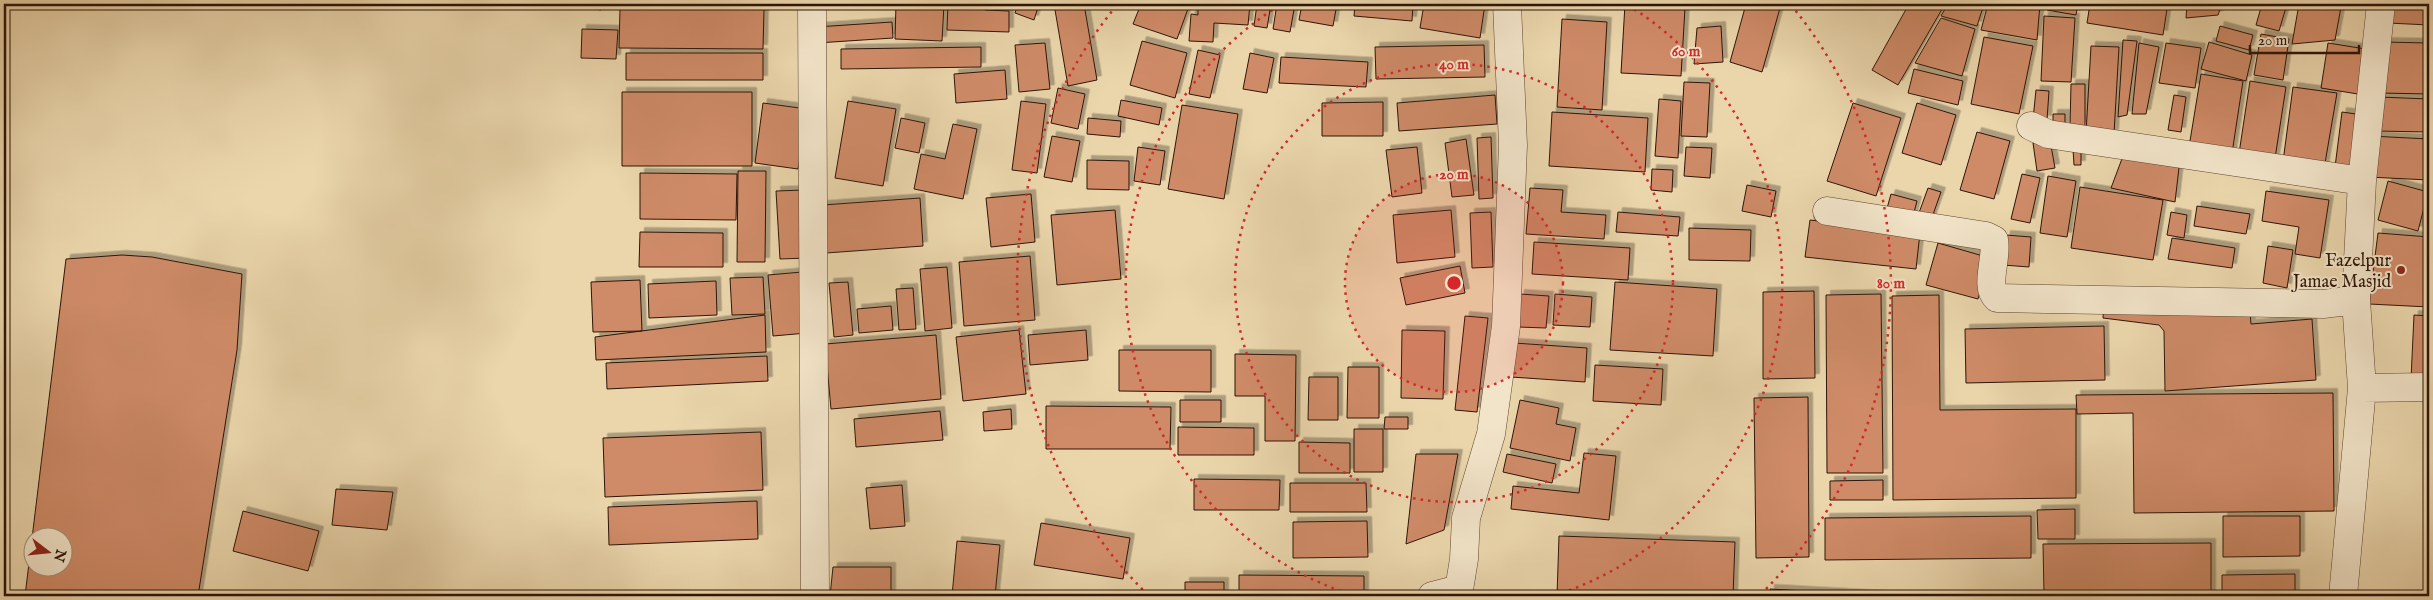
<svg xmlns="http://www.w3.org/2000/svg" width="2433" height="600" viewBox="0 0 2433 600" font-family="'IM FELL English',serif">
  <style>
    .building { fill: #cf8b67; stroke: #2d1407; fill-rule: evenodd; filter: url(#shadow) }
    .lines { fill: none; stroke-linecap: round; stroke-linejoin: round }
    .minor-casing { stroke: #5c4430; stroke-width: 29 }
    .minor { stroke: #f2e4c9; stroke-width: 28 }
    .ring { fill: none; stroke: #d62828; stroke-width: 2.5; stroke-dasharray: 2.5 5 }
    .poi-dot { fill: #8f2418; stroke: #f2e4c9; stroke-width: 2 }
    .labels { text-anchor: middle; stroke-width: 4; stroke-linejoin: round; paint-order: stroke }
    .poi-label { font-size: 18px; fill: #2d1407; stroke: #f2e4c9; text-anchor: end }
    .centre { fill: #d62828; stroke: #f2e4c9; stroke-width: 2.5 }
    .ring-label { font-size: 15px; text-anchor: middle; font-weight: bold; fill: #d62828; stroke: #f2e4c9; stroke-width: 4; stroke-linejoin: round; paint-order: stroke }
  </style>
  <defs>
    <filter id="shadow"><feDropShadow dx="4.5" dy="-4.5" stdDeviation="0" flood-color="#0004"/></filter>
  </defs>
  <rect width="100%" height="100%" fill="#ebd6ac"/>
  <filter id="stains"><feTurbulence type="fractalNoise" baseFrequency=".004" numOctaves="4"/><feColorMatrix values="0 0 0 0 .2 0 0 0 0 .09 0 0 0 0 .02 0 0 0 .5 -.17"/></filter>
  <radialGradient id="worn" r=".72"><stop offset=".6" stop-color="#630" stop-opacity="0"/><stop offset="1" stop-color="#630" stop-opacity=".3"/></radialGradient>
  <path class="building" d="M575 4H602L601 10 575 6Z
    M620 4H752L620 5Z
    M826 4H877V7L826 9Z
    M896 4H944L942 41 895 39Z
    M948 4H985V10L1009 11V32L947 30Z
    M1018 4H1039L1034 20 1015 13Z
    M1054 4H1084L1097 80 1068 86Z
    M1141 4H1182L1189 6 1177 39 1133 24Z
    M1198 4H1250L1248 25 1214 23 1213 42 1189 41 1191 14 1198 15Z
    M1257 4H1271L1267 28 1254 26Z
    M1277 4H1295L1290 32 1273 29Z
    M1302 4H1337L1333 26 1299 20Z
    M1355 4H1413L1412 21 1354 16Z
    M1424 4H1485L1480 38 1420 28Z
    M1625 4 1685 8 1681 76 1621 73Z
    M1746 4H1765L1780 8 1762 72 1730 62Z
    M1909 4H1945L1898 85 1872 70Z
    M1948 4H1984L1977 26 1941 16Z
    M1988 4H2040L2037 40 1981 30Z
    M2048 4H2078L2076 15 2047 10Z
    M2090 4H2134L2167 9 2163 35 2087 23Z
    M2187 4H2222L2218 15 2186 18Z
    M2262 4H2287L2279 31 2256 25Z
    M2299 4 2341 7 2335 40 2292 44Z
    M2389 4H2429V25L2388 23Z
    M620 8 764 9 763 49 619 48Z
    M2044 16 2075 18 2071 82 2041 81Z
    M1941 18 1975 29 1962 76 1915 63Z
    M1562 19 1607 22 1602 110 1557 107Z
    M892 22 893 38 817 43 816 27Z
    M1721 26 1723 62 1694 64 1697 28Z
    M2220 26 2253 35 2249 50 2216 41Z
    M582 29 618 30 616 59 581 58Z
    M2261 34 2289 39 2283 80 2254 75Z
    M1984 37 2033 46 2019 114 1971 104Z
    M2123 40 2137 41 2127 115 2118 117Z
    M1142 41 1187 53 1175 98 1130 85Z
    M2209 42 2252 55 2246 81 2201 69Z
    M2381 42 2429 43V94L2380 93Z
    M1045 43 1050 89 1019 92 1015 45Z
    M2139 43 2159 47 2146 114H2132Z
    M2166 43 2201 48 2195 88 2159 83Z
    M2328 43 2372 50 2364 95 2321 88Z
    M1484 45 1485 77 1376 79 1375 47Z
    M2091 46 2119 47 2114 134 2086 133Z
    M981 47V67L841 69V49Z
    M1198 50 1220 55 1210 98 1189 94Z
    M626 53H763V80H626Z
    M1250 53 1274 58 1267 93 1243 89Z
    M1281 57 1368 62 1366 87 1279 83Z
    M1914 69 1963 81 1958 105 1908 93Z
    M1005 70 1007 99 956 103 954 74Z
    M2201 74 2243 81 2231 160 2188 153Z
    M2250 81 2286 87 2274 165 2238 160Z
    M1684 82 1710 83 1707 137 1681 136Z
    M2071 84H2085V126H2070Z
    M2293 87 2337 93 2323 175 2282 169Z
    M1058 88 1085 94 1078 129 1051 123Z
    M2036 90 2049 91 2047 120 2033 119Z
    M622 92H752V166H622Z
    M1495 95 1497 124 1399 131 1397 103Z
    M2174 95 2186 97 2181 132 2168 130Z
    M2379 97 2429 99V132L2377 131Z
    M1659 99 1681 101 1678 158 1655 156Z
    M1121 100 1162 108 1159 125 1118 116Z
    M848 101 896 109 883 186 835 178Z
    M1021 101 1046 104 1037 173 1012 170Z
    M1383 102V136H1322V103Z
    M763 103 807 109 798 169 755 163Z
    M1853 103 1901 118 1876 196 1827 181Z
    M1917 103 1956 115 1941 165 1902 153Z
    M1182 105 1238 114 1224 199 1168 189Z
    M1552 112 1648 118 1645 172 1549 166Z
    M2342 112 2363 115 2357 170 2335 167Z
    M2053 114H2065V126L2053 127Z
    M901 118 925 123 919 153 895 148Z
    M1088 118 1121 121 1120 137 1087 134Z
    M953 124 977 129 963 199 914 189 921 154 945 159Z
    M1977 132 2010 141 1994 199 1960 190Z
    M1052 136 1080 141 1072 182 1044 177Z
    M2370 136 2429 139V180L2368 177Z
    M1491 137 1493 198 1479 199 1477 138Z
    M1466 139 1474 195 1452 197 1445 143Z
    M2050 140 2055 168 2037 171 2033 143Z
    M1138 147 1165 151 1160 185 1134 181Z
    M1417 147 1422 193 1392 197 1386 150Z
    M1686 147 1712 148 1710 178 1684 176Z
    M2126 148 2180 159 2175 202 2111 188Z
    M2073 149H2081V165H2074Z
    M1087 160 1129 161V190L1087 189Z
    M1652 169 1673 170 1672 192 1651 190Z
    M738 171H766L765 262H737Z
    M640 173 737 174 736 220 640 219Z
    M2022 174 2040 178 2030 223 2011 219Z
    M2048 176 2076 181 2067 237 2040 233Z
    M2388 181 2428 192 2418 231 2378 220Z
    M1747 185 1776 191 1771 217 1742 211Z
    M2080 187 2163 200 2153 260 2071 248Z
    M1530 188 1563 190 1561 212 1606 215 1604 239 1526 234Z
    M1928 188 1941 192 1929 226 1916 221Z
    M804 190 808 258 780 259 776 191Z
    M2266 191 2329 200 2320 258 2295 254 2299 227 2262 221Z
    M1031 194 1035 242 991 247 986 198Z
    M1891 194 1917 201 1912 220 1886 212Z
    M920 198 923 246 826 253 823 205Z
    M2197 206 2250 214 2246 234 2194 226Z
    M1115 210 1121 279 1057 285 1051 215Z
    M1451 210 1455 257 1397 263 1393 215Z
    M1491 212 1493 267 1472 268 1470 213Z
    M1618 212 1680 217 1678 236 1616 232Z
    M2171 212 2187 215 2184 238 2167 235Z
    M1810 220 1920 233 1916 269 1805 257Z
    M1689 228 1751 230 1750 261 1689 260Z
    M640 232 723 233V267H639Z
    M2378 233 2429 237V307L2369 304Z
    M2006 235 2031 237 2029 267 2003 265Z
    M2172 238 2235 248 2232 268 2168 259Z
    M1534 242 1630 248 1628 280 1532 274Z
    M1938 243 1990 258 1978 299 1926 285Z
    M2268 246 2293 250 2287 288 2263 283Z
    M122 255 152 257 242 274 237 350 198 596H25L66 259ZM32 538H62V568H32Z
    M1030 256 1035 320 964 326 959 262Z
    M1460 266 1465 293 1406 305 1400 278Z
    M947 267 952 328 925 331 920 269Z
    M802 272 807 333 773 336 768 275Z
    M763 277 765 314 732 315 730 278Z
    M640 280 642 331 593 332 591 282Z
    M716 281 717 315 649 318 648 284Z
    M848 282 853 335 834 337 829 283Z
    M1615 282 1717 289 1713 356 1610 350Z
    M913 288 916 329 899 330 896 289Z
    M1814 291 1815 378 1763 379V292Z
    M1520 294 1549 296 1546 328 1518 327Z
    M1555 294 1592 297 1590 327 1553 325Z
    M1881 294 1883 473H1827L1826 295Z
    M1939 295 1940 410 2076 409V498L1893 500 1892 296Z
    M2104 304 2250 313 2251 324 2312 319 2316 380 2165 391 2164 331 2159 325 2103 318Z
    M891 306 893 330 859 333 857 309Z
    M765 315 766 352 596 360 595 337Z
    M2414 315 2429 316V380L2411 379Z
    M1465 316 1488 318 1477 412 1455 410Z
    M2104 326 2105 380 1966 383 1965 329Z
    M1019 330 1026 394 963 401 956 337Z
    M1086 330 1088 360 1030 365 1028 335Z
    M1402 330 1445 331 1443 399 1401 398Z
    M936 335 941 399 831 409 825 344Z
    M1514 343 1587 348 1585 382 1511 377Z
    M1119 350H1211V392L1119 391Z
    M1235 354 1296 355 1295 441H1265V396H1235Z
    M767 356 768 381 607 389 606 363Z
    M1595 365 1663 369 1661 405 1593 401Z
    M1348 367H1379V418H1347Z
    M1309 377H1338V420H1308Z
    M2333 393 2334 511 2134 513 2133 413 2077 414 2076 395Z
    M1808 397 1809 557 1756 558 1754 398Z
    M1180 400H1221V422H1180Z
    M1520 400 1559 408 1556 424 1576 428 1570 461 1510 448Z
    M1046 406 1171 407 1170 449H1046Z
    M1011 409 1012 429 984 431 983 412Z
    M940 411 943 440 856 447 854 419Z
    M1385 417H1408V429H1384Z
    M1178 427 1254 428V455H1178Z
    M1354 429H1383V472H1354Z
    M761 432 763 490 605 497 603 438Z
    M1299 442 1350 443V473H1299Z
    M1584 453 1616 456 1609 520 1511 509 1513 486 1579 493Z
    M1416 454H1458L1444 530 1406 544Z
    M1507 454 1556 464 1552 483 1503 472Z
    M1194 479 1280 480 1279 510H1194Z
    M1883 480V500H1830V481Z
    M1290 483H1366L1367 512H1290Z
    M902 485 905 526 870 529 866 488Z
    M336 489 393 492 387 530 332 525Z
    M757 501 758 539 609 545 608 507Z
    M2075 509V539H2038L2037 510Z
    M243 511 319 531 308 571 233 551Z
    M2031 516V558L1825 560V518Z
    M2223 516H2300V556L2223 557Z
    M1367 521 1368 557 1293 558V522Z
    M1041 523 1130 538 1123 579 1034 565Z
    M1559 536 1735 542 1733 596H1557Z
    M957 541 1000 545 995 596H952Z
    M2211 543V596H2044L2043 544Z
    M833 567H891V596H830Z
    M2295 574V596H2222V575Z
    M1239 575 1364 576V596H1239Z
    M1185 582H1224V596H1185Z
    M1770 589 1895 596H1770Z"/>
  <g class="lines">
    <g class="minor-casing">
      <path id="minor" d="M812 4 815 596
        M2031 126 2048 134 2067 137 2362 181
        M1827 211 1986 236 1994 240C1998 256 1984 287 1997 298L2323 304 2356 300
        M2362 388 2429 387
        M1432 596 1459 589
        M1458 596 1464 559 1466 518 1491 434 1506 326 1513 145 1507 4
        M2343 596 2362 388 2356 300 2362 181 2381 4"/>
    </g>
    <use href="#minor" class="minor"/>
  </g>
  <circle cx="1454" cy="283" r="109" fill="#d62828" fill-opacity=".12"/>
  <g class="ring">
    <circle cx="1454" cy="283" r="109"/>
    <circle cx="1454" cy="283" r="219"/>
    <path d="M1355 596A328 328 0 0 1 1280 5M1628 5A328 328 0 0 1 1553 596"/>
    <path d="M1148 595A437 437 0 0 1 1117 5M1791 5A437 437 0 0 1 1760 595"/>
  </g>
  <circle class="poi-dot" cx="2401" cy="270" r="5"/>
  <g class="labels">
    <g class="poi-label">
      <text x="2391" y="266">Fazelpur<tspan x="2391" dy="21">Jamae Masjid</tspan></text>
    </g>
  </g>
  <circle cx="1454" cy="283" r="8" class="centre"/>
  <g class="ring-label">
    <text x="1686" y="56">60 m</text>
    <text x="1454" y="69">40 m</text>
    <text x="1454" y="179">20 m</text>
    <text x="1891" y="288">80 m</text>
  </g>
  <rect width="2433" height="600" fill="none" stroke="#ebd6ac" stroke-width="20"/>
  <rect x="5" y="5" width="2423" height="590" fill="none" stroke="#2d1407" stroke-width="2.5"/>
  <rect x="10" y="10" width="2413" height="580" fill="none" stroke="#2d1407"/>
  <g transform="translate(48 552) rotate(106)"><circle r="24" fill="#f2e4c9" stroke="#a3917b"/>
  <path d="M0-4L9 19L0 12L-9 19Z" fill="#8f2418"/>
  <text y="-8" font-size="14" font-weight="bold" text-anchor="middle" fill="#2d1407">N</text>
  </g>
  <path d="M2250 45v8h109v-8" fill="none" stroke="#2d1407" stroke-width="2.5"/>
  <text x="2258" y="45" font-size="15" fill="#2d1407" stroke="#f2e4c9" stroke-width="4" paint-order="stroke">20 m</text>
  <rect width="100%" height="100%" filter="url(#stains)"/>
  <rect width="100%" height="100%" fill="url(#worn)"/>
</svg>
